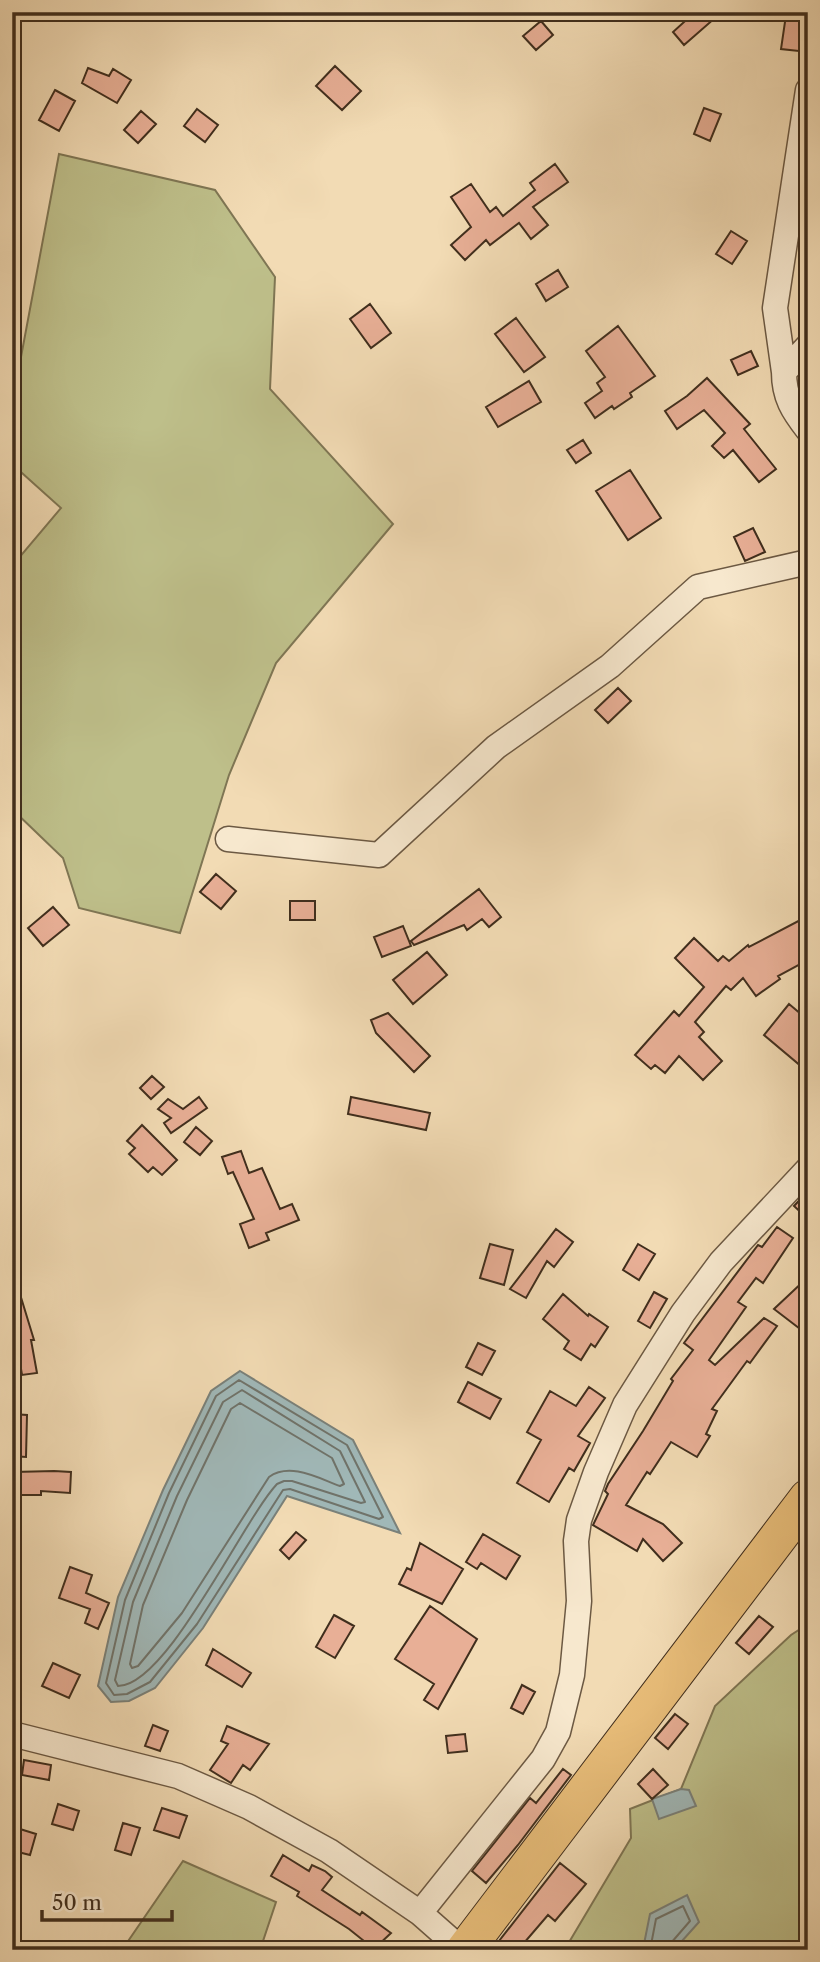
<svg xmlns="http://www.w3.org/2000/svg" width="820" height="1962" viewBox="0 0 820 1962" font-family="'Libre Caslon Text',serif">
  <style>
    .green { fill: #bebf8a; stroke: #7f7654; stroke-width: 2 }
    .water { fill: #a0b8b8; stroke: #7a817a; stroke-width: 2 }
    .lines { fill: none; stroke-linecap: round; stroke-linejoin: round }
    .shore { stroke: #70736a; stroke-width: 2 }
    .building { fill: #e8af96; stroke: #402e1d; stroke-width: 2 }
    .minor-casing { stroke: #6c5943; stroke-width: 27 }
    .highway-casing { stroke: #402e1d; stroke-width: 39 }
    .minor { stroke: #f7e8ce; stroke-width: 24 }
    .highway { stroke: #e9be7a; stroke-width: 37 }
  </style>
  <rect width="100%" height="100%" fill="#f2dbb4"/>
  <filter id="stains"><feTurbulence type="fractalNoise" baseFrequency=".00286" numOctaves="4"/><feColorMatrix values="0 0 0 0 .2 0 0 0 0 .09 0 0 0 0 .02 0 0 0 .5 -.17"/></filter>
  <radialGradient id="worn" r=".72"><stop offset=".6" stop-color="#630" stop-opacity="0"/><stop offset="1" stop-color="#630" stop-opacity=".3"/></radialGradient>
  <path class="green" d="M59 154 215 190 275 277 270 389 393 524 276 663 229 775 180 933 79 908 63 858 12 809V566L61 508 12 464V405Z
    M808 1624V1950H576L568 1944 631 1838 630 1809 681 1789 715 1706 791 1635Z
    M183 1861 276 1902 260 1950H122Z"/>
  <path class="water" d="M240 1371 353 1440 400 1533 287 1496 203 1628 155 1688 129 1701 111 1702 98 1686 118 1597 163 1490 211 1391Z
    M681 1789 689 1790 696 1806 659 1819 652 1799Z
    M687 1895 699 1922 674 1950 643 1949 650 1914Z"/>
  <g class="lines">
    <path class="shore" d="M239 1380 347 1445 383 1517 379 1519 290 1489 283 1490 197 1624 150 1682 127 1694 114 1695 106 1683 125 1600 169 1493 216 1396Z
      M242 1390 340 1451 365 1502 361 1503 292 1481H284L277 1484C243 1520 167 1686 118 1686L115 1680 133 1602 177 1496 223 1402Z
      M240 1403 332 1458 344 1484 340 1486C318 1478 290 1462 269 1477L182 1613 138 1666 132 1668 130 1664 143 1605 187 1500 231 1409Z
      M650 1950 656 1919 683 1906 690 1921 671 1943 669 1950"/>
  </g>
  <path class="building" d="M695 12H718L712 17 715 18 684 45 673 32Z
    M786 15 808 18V52L781 49Z
    M541 21 553 35 536 50 523 36Z
    M335 66 361 91 342 110 316 86Z
    M88 68 109 76 113 69 131 80 117 103 82 83Z
    M55 90 75 101 59 131 39 120Z
    M704 108 721 114 710 141 694 134Z
    M197 109 218 125 205 142 184 126Z
    M141 111 156 124 138 143 124 130Z
    M555 164 568 182 533 207 548 225 531 239 519 223 490 245 486 240 465 260 451 245 471 227 451 197 471 184 490 212 496 207 503 216 535 190 530 183Z
    M731 231 747 241 732 264 716 254Z
    M558 270 568 287 546 301 536 284Z
    M370 304 391 333 371 348 350 319Z
    M516 318 545 357 524 372 495 334Z
    M618 326 655 376 630 393 632 397 614 409 612 406 595 418 585 403 602 391 597 383 605 377 586 351Z
    M751 351 758 366 738 375 731 360Z
    M707 378 750 424 744 429 776 469 759 482 733 450 724 458 712 446 725 433 704 410 677 429 665 411 687 396Z
    M529 381 541 402 498 427 486 407Z
    M583 440 591 453 576 463 567 450Z
    M630 470 661 518 628 540 596 491Z
    M753 528 765 552 745 561 734 537Z
    M618 688 631 701 608 723 595 710Z
    M216 874 236 891 221 909 200 892Z
    M479 889 501 917 489 927 482 919 467 930 464 925 414 945 411 941Z
    M290 901H315V920H290Z
    M53 907 69 925 43 946 28 928Z
    M808 916V960L778 976 780 979 756 996 743 978 731 990 726 986 695 1022 704 1032 699 1037 722 1061 703 1080 679 1056 665 1073 655 1065 651 1069 635 1055 674 1011 679 1016 704 987 675 958 694 938 718 961 723 956 729 961 748 945 749 947Z
    M403 926 411 946 382 957 374 937Z
    M427 952 447 975 413 1004 393 980Z
    M789 1004 808 1020V1072L764 1035Z
    M388 1013 430 1056 414 1072 376 1033 371 1020Z
    M152 1076 164 1087 151 1099 140 1088Z
    M199 1097 207 1108 171 1133 164 1123 171 1118 158 1109 168 1099 183 1109Z
    M351 1097 430 1113 426 1130 348 1114Z
    M142 1125 177 1160 162 1175 153 1167 148 1172 129 1154 135 1148 127 1141Z
    M196 1127 212 1141 200 1155 184 1142Z
    M241 1151 249 1173 262 1168 280 1209 292 1204 299 1220 266 1233 269 1240 249 1248 240 1224 254 1219 233 1172 228 1174 222 1157Z
    M808 1191V1219L794 1206Z
    M777 1227 793 1238 763 1283 756 1278 738 1302 746 1307 709 1360 715 1365 764 1318 777 1326 750 1363 747 1361 712 1409 717 1411 706 1434 710 1436 697 1457 671 1442 650 1474 647 1472 626 1505 663 1524 682 1543 663 1561 643 1539 637 1551 593 1525 608 1494 605 1491 608 1484 643 1431 673 1381 671 1379 693 1350 684 1343 758 1245 762 1247Z
    M556 1229 573 1242 554 1267 547 1261 526 1298 510 1289Z
    M490 1244 513 1250 504 1285 480 1278Z
    M638 1244 655 1254 639 1280 623 1270Z
    M808 1277V1335L774 1309Z
    M16 1281 34 1340H31L37 1373 22 1375 17 1345 12 1346V1282Z
    M654 1292 667 1299 650 1328 638 1321Z
    M563 1294 588 1316 589 1314 608 1327 595 1347 591 1344 581 1360 564 1349 569 1341 543 1319Z
    M478 1343 495 1351 482 1375 466 1367Z
    M468 1382 501 1399 490 1419 458 1402Z
    M589 1387 605 1398 578 1436 590 1443 574 1471 569 1468 549 1502 517 1483 541 1440 527 1432 550 1391 576 1406Z
    M12 1414 27 1415 26 1457 12 1456Z
    M54 1471 71 1472 70 1493 41 1491V1495H14V1472Z
    M296 1532 306 1540 289 1559 280 1550Z
    M483 1534 520 1556 506 1579 481 1563 477 1569 466 1562Z
    M420 1543 463 1569 442 1604 399 1584 407 1568 411 1570Z
    M70 1567 92 1575 86 1593 109 1603 98 1629 85 1623 90 1609 59 1598Z
    M430 1606 477 1639 438 1709 424 1700 434 1684 395 1659Z
    M334 1615 354 1626 335 1658 316 1647Z
    M759 1616 773 1627 749 1654 736 1643Z
    M213 1649 251 1673 242 1687 206 1665Z
    M53 1663 80 1675 69 1698 42 1686Z
    M522 1685 535 1692 523 1714 511 1708Z
    M675 1714 688 1724 668 1749 655 1738Z
    M153 1725 168 1731 160 1751 145 1746Z
    M227 1726 269 1744 250 1770 243 1765 231 1783 210 1770 228 1744 221 1741Z
    M465 1734 467 1751 448 1753 446 1736Z
    M24 1760 51 1765 49 1780 22 1775Z
    M563 1769 571 1775 518 1845 486 1883 472 1871 530 1798 536 1803Z
    M653 1769 668 1785 652 1799 638 1784Z
    M58 1804 79 1811 73 1830 52 1824Z
    M162 1808 187 1816 179 1838 154 1830Z
    M123 1823 140 1828 131 1855 115 1850Z
    M20 1829 36 1834 30 1855 14 1851Z
    M283 1855 309 1871 312 1865 325 1871 332 1877 322 1890 360 1915 362 1912 391 1933 374 1949 349 1929 297 1896 299 1892 271 1876Z
    M560 1863 586 1884 555 1921 548 1915 518 1950H492Z"/>
  <g class="lines">
    <g class="minor-casing">
      <path id="minor" d="M808 346 784 372C784 397 793 411 808 430
        M784 372 775 308 808 90
        M228 839 379 855 496 747 610 666 698 587 808 562
        M12 1734 178 1776 249 1807 329 1851 420 1913 462 1950
        M420 1913 543 1759 558 1732 572 1675 579 1601 576 1541 579 1520 596 1472 625 1405 683 1313 721 1262 808 1169"/>
    </g>
    <g class="highway-casing">
      <path id="highway" d="M465 1950 808 1498"/>
    </g>
    <use href="#minor" class="minor"/>
    <use href="#highway" class="highway"/>
  </g>
  <rect width="820" height="1962" fill="none" stroke="#f2dbb4" stroke-width="42"/>
  <rect x="14" y="14" width="792" height="1934" fill="none" stroke="#402e1d" stroke-width="3.5"/>
  <rect x="21" y="21" width="778" height="1920" fill="none" stroke="#402e1d" stroke-width="2"/>
  <path d="M42 1910v10h130v-10" fill="none" stroke="#402e1d" stroke-width="3.5"/>
  <text x="52" y="1910" font-size="21" fill="#402e1d" stroke="#f7e8ce" stroke-width="5" paint-order="stroke">50 m</text>
  <rect width="100%" height="100%" filter="url(#stains)"/>
  <rect width="100%" height="100%" fill="url(#worn)"/>
</svg>
